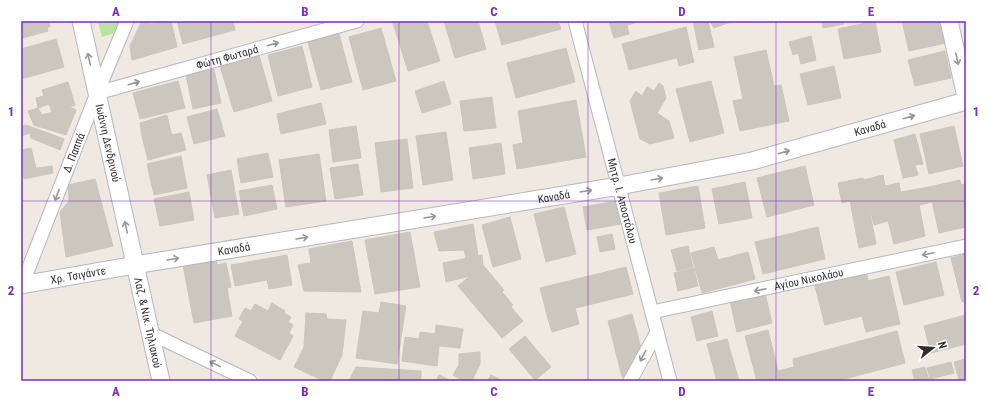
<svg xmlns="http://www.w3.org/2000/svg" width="987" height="402" viewBox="0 0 987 402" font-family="'Roboto Condensed',sans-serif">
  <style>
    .green { fill: #b6e59e }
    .building { fill: #cbc7bf; stroke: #cbc5ba }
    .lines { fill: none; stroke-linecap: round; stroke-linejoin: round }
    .minor-casing { stroke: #b4b7c1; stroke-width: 15 }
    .tertiary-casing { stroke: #b4b7c1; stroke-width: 19 }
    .minor { stroke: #fff; stroke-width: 13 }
    .tertiary { stroke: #fff; stroke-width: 17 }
    .oneway { stroke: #969696 }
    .grid { fill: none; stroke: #7b2cbf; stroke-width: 1; stroke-opacity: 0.55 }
    .labels { text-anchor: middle; stroke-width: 3.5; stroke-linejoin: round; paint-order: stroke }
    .street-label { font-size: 11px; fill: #2e2e2e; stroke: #fff }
    .neatline { fill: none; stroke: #7b2cbf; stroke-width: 1.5 }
    .grid-label { font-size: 13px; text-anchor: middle; font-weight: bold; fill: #7b2cbf }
  </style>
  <rect width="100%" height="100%" fill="#efe9e1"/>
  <path class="green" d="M98 21H119L115 33 102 37Z"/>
  <path class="building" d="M21 21H49L50 27H47L48 31 23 38 21 32Z
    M142 21H145L151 24 162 21H171L177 47 132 60 130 46Z
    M177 21H233L235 30 183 44Z
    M400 21H427L440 61 408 71 393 23Z
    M444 21H478L486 49 455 58Z
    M495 21H558L561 29 502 45Z
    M609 21H635V23L627 25 629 34 614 38Z
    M693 21H708L714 47 699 50Z
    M710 21H733L714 28Z
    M822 21H843L844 24 823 28Z
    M875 21 881 52 844 59 838 29Z
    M902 21H941L946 43 909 51Z
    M686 27 692 54 629 70 622 44Z
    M381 28 396 81 363 90 349 37Z
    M339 34 352 82 321 90 308 42Z
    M811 36 816 60 801 64 798 53 793 55 789 42Z
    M56 39 64 67 21 79V49Z
    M302 46 312 87 278 96 268 55Z
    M566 48 575 82 516 98 507 63Z
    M766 50 774 86 781 85 789 121 740 131 733 101 743 99 734 57Z
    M945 51 951 78 915 86 908 60Z
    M692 54 694 62 679 66 677 58Z
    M259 55 272 101 234 112 220 66Z
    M834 66 841 98 808 105 800 74Z
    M214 69 221 103 193 109 186 75Z
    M178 81 185 108 140 119 133 93Z
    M444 81 451 104 422 113 415 91Z
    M711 81 724 133 690 142 676 89Z
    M68 82 75 105 52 112 49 104 38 108 36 98 44 96 42 90Z
    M659 83 663 86 666 98 657 113 669 121 674 138 650 144 640 139 630 101 636 91 642 96 647 87 654 91Z
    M492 97 496 128 464 131 460 101Z
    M576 100 586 157 517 169 513 145 523 143 518 111Z
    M321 103 326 124 281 134 277 114Z
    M70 107 76 110 66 135 34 125 28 111 38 108 42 115Z
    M217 109 225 136 194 144 187 117Z
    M167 115 170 129 142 136 140 123Z
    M26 125 64 139 60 150 31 138 30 133 21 136V126Z
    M356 126 361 158 333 162 329 130Z
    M954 126 963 166 929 174 920 134Z
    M170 129 172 135 181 133 186 150 148 160 142 136Z
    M446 132 453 180 423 185 416 136Z
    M915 134 923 164 915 165 918 175 903 178 894 140Z
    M407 139 413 188 381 192 375 143Z
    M501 143 505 174 473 179 469 148Z
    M31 148 36 168 23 170 21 161V150Z
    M268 153 273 177 241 183 237 159Z
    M319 154 326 201 286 207 279 160Z
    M181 156 187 188 154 195 147 164Z
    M358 164 363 195 335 199 330 168Z
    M52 166 53 173 24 179 23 170Z
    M805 166 814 205 767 217 757 178Z
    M231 170 239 214 215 218 207 175Z
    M883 175 885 186 899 183 910 240 894 244 888 221 874 225 863 180Z
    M863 178 876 244 859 248 850 201 842 203 838 183Z
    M95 179 113 246 66 257 60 212 69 201 68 185Z
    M960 180 961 185 966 184V227L939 233 929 187Z
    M745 182 752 218 719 224 712 189Z
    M272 185 277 209 244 216 239 191Z
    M698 186 705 228 666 235 659 193Z
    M929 187 932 202 919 205 925 236 910 240 901 192Z
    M189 192 194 220 160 226 154 199Z
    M617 201 621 224 587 230 583 207Z
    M564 207 576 254 546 262 534 214Z
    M510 217 521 259 493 267 482 225Z
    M473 224 478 255 466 258 464 250 439 251 434 232Z
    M818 227 825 259 763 274 755 242Z
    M410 232 420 287 375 294 365 240Z
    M612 234 615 249 600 252 597 237Z
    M352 241 361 292 304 291 298 265 311 263 309 249Z
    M688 246 693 267 677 271 671 250Z
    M714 247 718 260 748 252 755 279 702 293 691 253Z
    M966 254V301L962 302 951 258Z
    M287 255 292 285 269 289 267 280 235 286 231 265Z
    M482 255 483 265 470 276 446 282 443 263Z
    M216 258 217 265 226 263 231 287 227 288 232 316 194 323 183 265Z
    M936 262 944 295 904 305 896 272Z
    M483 265 504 290 502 292 513 305 511 307 523 321 502 338 458 286Z
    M626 267 633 294 547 315 540 288Z
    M694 268 698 286 678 291 674 273Z
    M867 274 868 281 889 276 900 324 866 332 862 316 825 325 815 286Z
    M765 293 772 323 737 332 730 301Z
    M381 302 406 306 397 364 356 358 363 311 379 313Z
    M272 303 285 311 284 313 291 317 288 322 293 325 289 333 293 336 280 360 235 336 243 321 239 319 245 308 251 311 255 304 268 311Z
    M575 308 579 324 552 332 547 315Z
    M712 311 718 336 697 341 691 317Z
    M306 313 326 314 327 319 346 320 342 355 330 381H324L294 367 304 347Z
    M632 314 643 356 633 372 622 377 608 321Z
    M966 315V344L931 353 924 326Z
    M436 325 463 329 460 348 439 346 437 366 402 361 405 337 419 339 420 332 435 334Z
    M768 330 778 371 781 381H757L745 336Z
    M897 331 905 363 837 381H781L778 371 794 367 793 359Z
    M525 336 551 367 535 380 509 349Z
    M727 339 739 381H717L707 344Z
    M480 352V364L472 381H464L453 375 459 365V354Z
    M966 359V378L959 380 954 362Z
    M951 362 954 373 930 379 927 368Z
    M356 367 421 371V381H349Z
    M925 367 929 381H915L912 370Z
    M439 375 452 381H436Z
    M491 375 503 381H487Z"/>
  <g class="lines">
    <g class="minor-casing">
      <g id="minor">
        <path id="s1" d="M575 21 670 381"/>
        <path id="s2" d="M97 93 357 21"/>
        <path id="s3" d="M22 285 97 93 127 21"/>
        <path id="s4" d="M652 312 966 246"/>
        <path d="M150 333 250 381"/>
        <path d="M630 381 657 332"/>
      </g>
    </g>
    <g class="tertiary-casing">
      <g id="tertiary">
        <path id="s5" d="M81 21 161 381"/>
        <path d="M949 21 966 97"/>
        <path id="s6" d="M21 285 135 265 619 186 752 161 966 101"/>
      </g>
    </g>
    <use href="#minor" class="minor"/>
    <use href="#tertiary" class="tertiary"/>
  </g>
  <defs><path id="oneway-shaft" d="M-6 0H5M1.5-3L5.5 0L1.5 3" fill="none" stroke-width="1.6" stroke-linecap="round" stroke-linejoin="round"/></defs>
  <g class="oneway">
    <use href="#oneway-shaft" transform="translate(273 44) rotate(-16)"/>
    <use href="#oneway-shaft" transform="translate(89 59) rotate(-102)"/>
    <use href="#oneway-shaft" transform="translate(957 59) rotate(78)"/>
    <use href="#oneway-shaft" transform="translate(134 83) rotate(-16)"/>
    <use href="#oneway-shaft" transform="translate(909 117) rotate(-16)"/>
    <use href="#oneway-shaft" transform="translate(784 152) rotate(-16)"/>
    <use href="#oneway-shaft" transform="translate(657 179) rotate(-10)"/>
    <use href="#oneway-shaft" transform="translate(586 191) rotate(-9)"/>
    <use href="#oneway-shaft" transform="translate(57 195) rotate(111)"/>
    <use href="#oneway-shaft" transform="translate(430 217) rotate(-9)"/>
    <use href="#oneway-shaft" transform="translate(126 227) rotate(-102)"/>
    <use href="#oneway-shaft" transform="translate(302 238) rotate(-9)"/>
    <use href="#oneway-shaft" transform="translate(928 254) rotate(168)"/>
    <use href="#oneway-shaft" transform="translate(173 259) rotate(-9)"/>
    <use href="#oneway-shaft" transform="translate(760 290) rotate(168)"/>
    <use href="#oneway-shaft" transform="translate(643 356) rotate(118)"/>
    <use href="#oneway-shaft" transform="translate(215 364) rotate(-154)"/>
  </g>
  <path class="grid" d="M211 21V381M399 21V381M588 21V381M776 21V381M21 201H966"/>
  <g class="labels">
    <g class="street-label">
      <text dy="4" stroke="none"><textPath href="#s2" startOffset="135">Φώτη Φωταρά</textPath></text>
      <text dy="4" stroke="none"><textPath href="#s6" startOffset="864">Καναδά</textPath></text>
      <text dy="4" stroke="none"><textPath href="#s5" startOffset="125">Ιωάννη Δενδρινού</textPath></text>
      <text dy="4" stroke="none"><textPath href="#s3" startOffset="142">Δ. Παππά</textPath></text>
      <text dy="4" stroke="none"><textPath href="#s6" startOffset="540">Καναδά</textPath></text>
      <text dy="4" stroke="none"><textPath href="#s1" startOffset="186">Μητρ. Ι. Αποστόλου</textPath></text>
      <text dy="4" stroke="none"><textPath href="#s6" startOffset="216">Καναδά</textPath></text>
      <text dy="4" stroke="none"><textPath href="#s6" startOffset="58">Χρ. Τσιγάντε</textPath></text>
      <text dy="4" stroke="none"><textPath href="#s4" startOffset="160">Αγίου Νικολάου</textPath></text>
      <text dy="4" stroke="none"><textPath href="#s5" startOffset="309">Λαζ. &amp; Νικ. Τηλιακού</textPath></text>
    </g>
  </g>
  <rect width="987" height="402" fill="none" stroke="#ffffff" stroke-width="44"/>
  <g transform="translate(933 348) rotate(73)" stroke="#ffffff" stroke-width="3" paint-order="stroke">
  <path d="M0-3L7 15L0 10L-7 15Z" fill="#2e2e2e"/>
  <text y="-6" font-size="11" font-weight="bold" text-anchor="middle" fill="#2e2e2e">N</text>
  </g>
  <rect x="22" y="22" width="943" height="358" class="neatline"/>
  <g class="grid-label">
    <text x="116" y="16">A</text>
    <text x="305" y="16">B</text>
    <text x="494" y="16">C</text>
    <text x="682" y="16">D</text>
    <text x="871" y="16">E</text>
    <text x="11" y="116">1</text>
    <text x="976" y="116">1</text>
    <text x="11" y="295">2</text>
    <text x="976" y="295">2</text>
    <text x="116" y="396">A</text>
    <text x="305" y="396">B</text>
    <text x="494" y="396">C</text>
    <text x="682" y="396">D</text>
    <text x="871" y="396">E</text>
  </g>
</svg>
